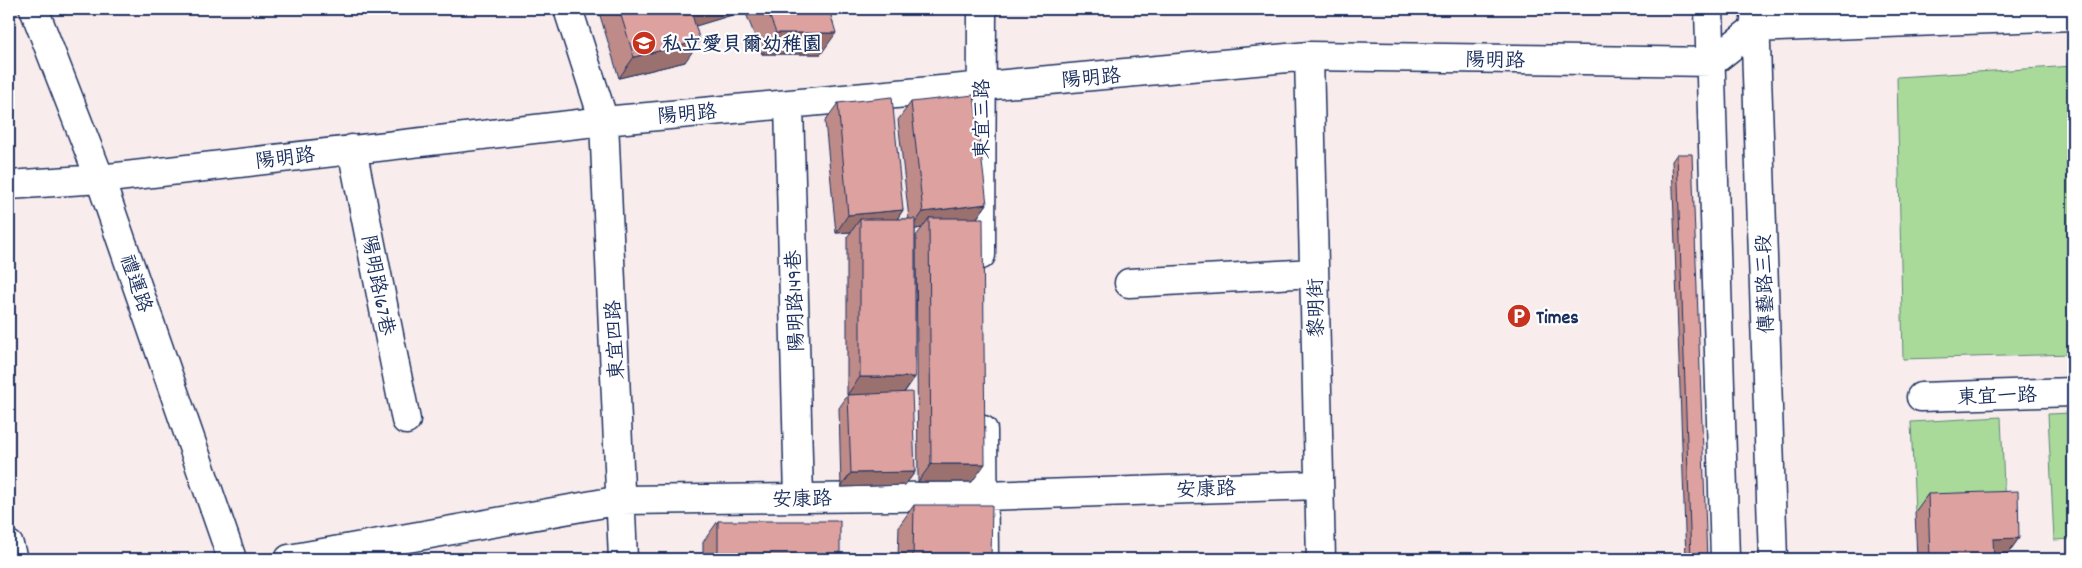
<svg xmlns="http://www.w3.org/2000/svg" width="2082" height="568" viewBox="0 0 2082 568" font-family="Dekko,'LXGW WenKai TC',sans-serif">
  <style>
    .green { fill: #a9da9a; stroke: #62847c }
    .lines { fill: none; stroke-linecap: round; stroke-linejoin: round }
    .minor-casing { stroke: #1b2f5e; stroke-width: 31 }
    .minor { stroke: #fff; stroke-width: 28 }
    .wall { fill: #be8b89; stroke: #1b2f5e }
    .shaded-wall { fill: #9b716f; stroke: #1b2f5e }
    .building { fill: #dda29f; stroke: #1b2f5e }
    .labels { text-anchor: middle; stroke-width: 4.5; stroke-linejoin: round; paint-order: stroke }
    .poi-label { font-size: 20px; font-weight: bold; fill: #1b2f5e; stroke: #fff; text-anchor: start }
    .street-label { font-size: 20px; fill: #1b2f5e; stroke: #fff }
  </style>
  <rect width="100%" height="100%" fill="#f8ecec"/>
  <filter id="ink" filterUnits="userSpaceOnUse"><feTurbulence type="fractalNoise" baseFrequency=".02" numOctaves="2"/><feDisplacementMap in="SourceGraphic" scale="10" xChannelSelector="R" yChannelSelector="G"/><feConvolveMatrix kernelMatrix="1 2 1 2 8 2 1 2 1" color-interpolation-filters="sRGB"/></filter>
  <g filter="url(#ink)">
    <path class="green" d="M2073 66V354L1903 359 1897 77Z
      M2073 413V539L2054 540 2048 414Z
      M2001 417 2005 509 1915 512 1911 422Z"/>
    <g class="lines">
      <g class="minor-casing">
        <path id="minor" d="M34 9 100 179 232 559
          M568 9 604 121 623 559
          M1709 9 1725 559
          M1755 15 1773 559
          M1309 56 1321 559
          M789 104 799 498
          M352 149 406 420
          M9 185 100 179 604 121 1309 56 1712 62 1755 28 2073 16
          M981 255 982 9
          M1129 283 1314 273
          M1921 397 2073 392
          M983 430 984 559
          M9 545 13 559
          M289 559 621 500 983 496 1319 485"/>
      </g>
      <use href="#minor" class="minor"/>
    </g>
    <path class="wall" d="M598 9H829L821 54H762L745 11 695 26 685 62 619 78Z
      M911 102 987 204 977 218 972 482H918L916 236 922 228 915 229V377L904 393 915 472 905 485 841 487 839 408 848 395H847V237L851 232 836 233 825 121 838 103 903 210 897 219H909L898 120Z
      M1677 154 1707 559H1686L1672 161Z
      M1928 494 2019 538 2006 556H1994V559H1917L1915 512Z
      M914 505 991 559H898L899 526Z
      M718 521 840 559H703V542Z"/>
    <path class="shaded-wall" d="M699 9H746L745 11 676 32 691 11Z
      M776 33H836L821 54H762Z
      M700 41 685 62 619 78 634 57Z
      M987 204 974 222 929 218 922 228 910 230 923 212Z
      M903 210 891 228 860 219 851 232 836 233 848 215Z
      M860 377H915L902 395H847Z
      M931 464H985L972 482H918Z
      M915 472 905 485 841 487 851 473Z
      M2019 538 2006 556 1980 557 1993 539Z"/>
    <path class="building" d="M619 9H699L691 11 700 41 634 57Z
      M767 9H829L836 33H776Z
      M974 95 987 204 923 212 911 102Z
      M892 97 903 210 848 215 838 103Z
      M1677 154H1692L1707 559H1691Z
      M929 218H983L985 464H931Z
      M860 219H915V377H860Z
      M912 392 915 472 851 473 848 395Z
      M2018 491 2019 538 1993 539 1994 559H1930L1928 494Z
      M914 505H992L991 559H913Z
      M718 521H840V559H718Z"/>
  </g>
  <defs>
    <g id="school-disc" transform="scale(1.25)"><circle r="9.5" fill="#c8321e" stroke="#fff"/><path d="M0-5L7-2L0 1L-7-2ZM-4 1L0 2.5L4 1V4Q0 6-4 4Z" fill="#fff"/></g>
    <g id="parking-disc" transform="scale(1.25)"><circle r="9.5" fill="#c8321e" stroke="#fff"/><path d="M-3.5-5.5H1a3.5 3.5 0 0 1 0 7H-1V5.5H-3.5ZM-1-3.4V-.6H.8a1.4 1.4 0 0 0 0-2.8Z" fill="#fff"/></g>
  </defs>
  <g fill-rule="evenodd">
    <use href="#school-disc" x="644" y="43"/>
    <use href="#parking-disc" x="1519" y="316"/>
  </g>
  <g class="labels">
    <g class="poi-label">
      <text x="662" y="50">私立愛貝爾幼稚園</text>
      <text x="1536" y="323">Times</text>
    </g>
    <g class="street-label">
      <text transform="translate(1495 59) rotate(1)" y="7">陽明路</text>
      <text transform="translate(1091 77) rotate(-5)" y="7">陽明路</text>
      <text transform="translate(687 113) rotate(-5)" y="7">陽明路</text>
      <text transform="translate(981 119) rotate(-90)" y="7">東宜三路</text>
      <text transform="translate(285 157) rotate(-7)" y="7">陽明路</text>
      <text transform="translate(137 283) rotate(71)" y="7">禮運路</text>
      <text transform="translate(1764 284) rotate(-92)" y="7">傳藝路三段</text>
      <text transform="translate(379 285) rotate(79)" y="7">陽明路167巷</text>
      <text transform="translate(794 301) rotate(-92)" y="7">陽明路149巷</text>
      <text transform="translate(1315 308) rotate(-91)" y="7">黎明街</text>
      <text transform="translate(614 340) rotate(-93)" y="7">東宜四路</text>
      <text transform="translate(1997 395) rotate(-2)" y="7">東宜一路</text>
      <text transform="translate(1206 488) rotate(-2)" y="7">安康路</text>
      <text transform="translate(802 498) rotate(-1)" y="7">安康路</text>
    </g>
  </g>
  <rect width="2082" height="568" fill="none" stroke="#fff" stroke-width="30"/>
  <rect x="15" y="15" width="2052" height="538" fill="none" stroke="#1b2f5e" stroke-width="2" filter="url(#ink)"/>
</svg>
